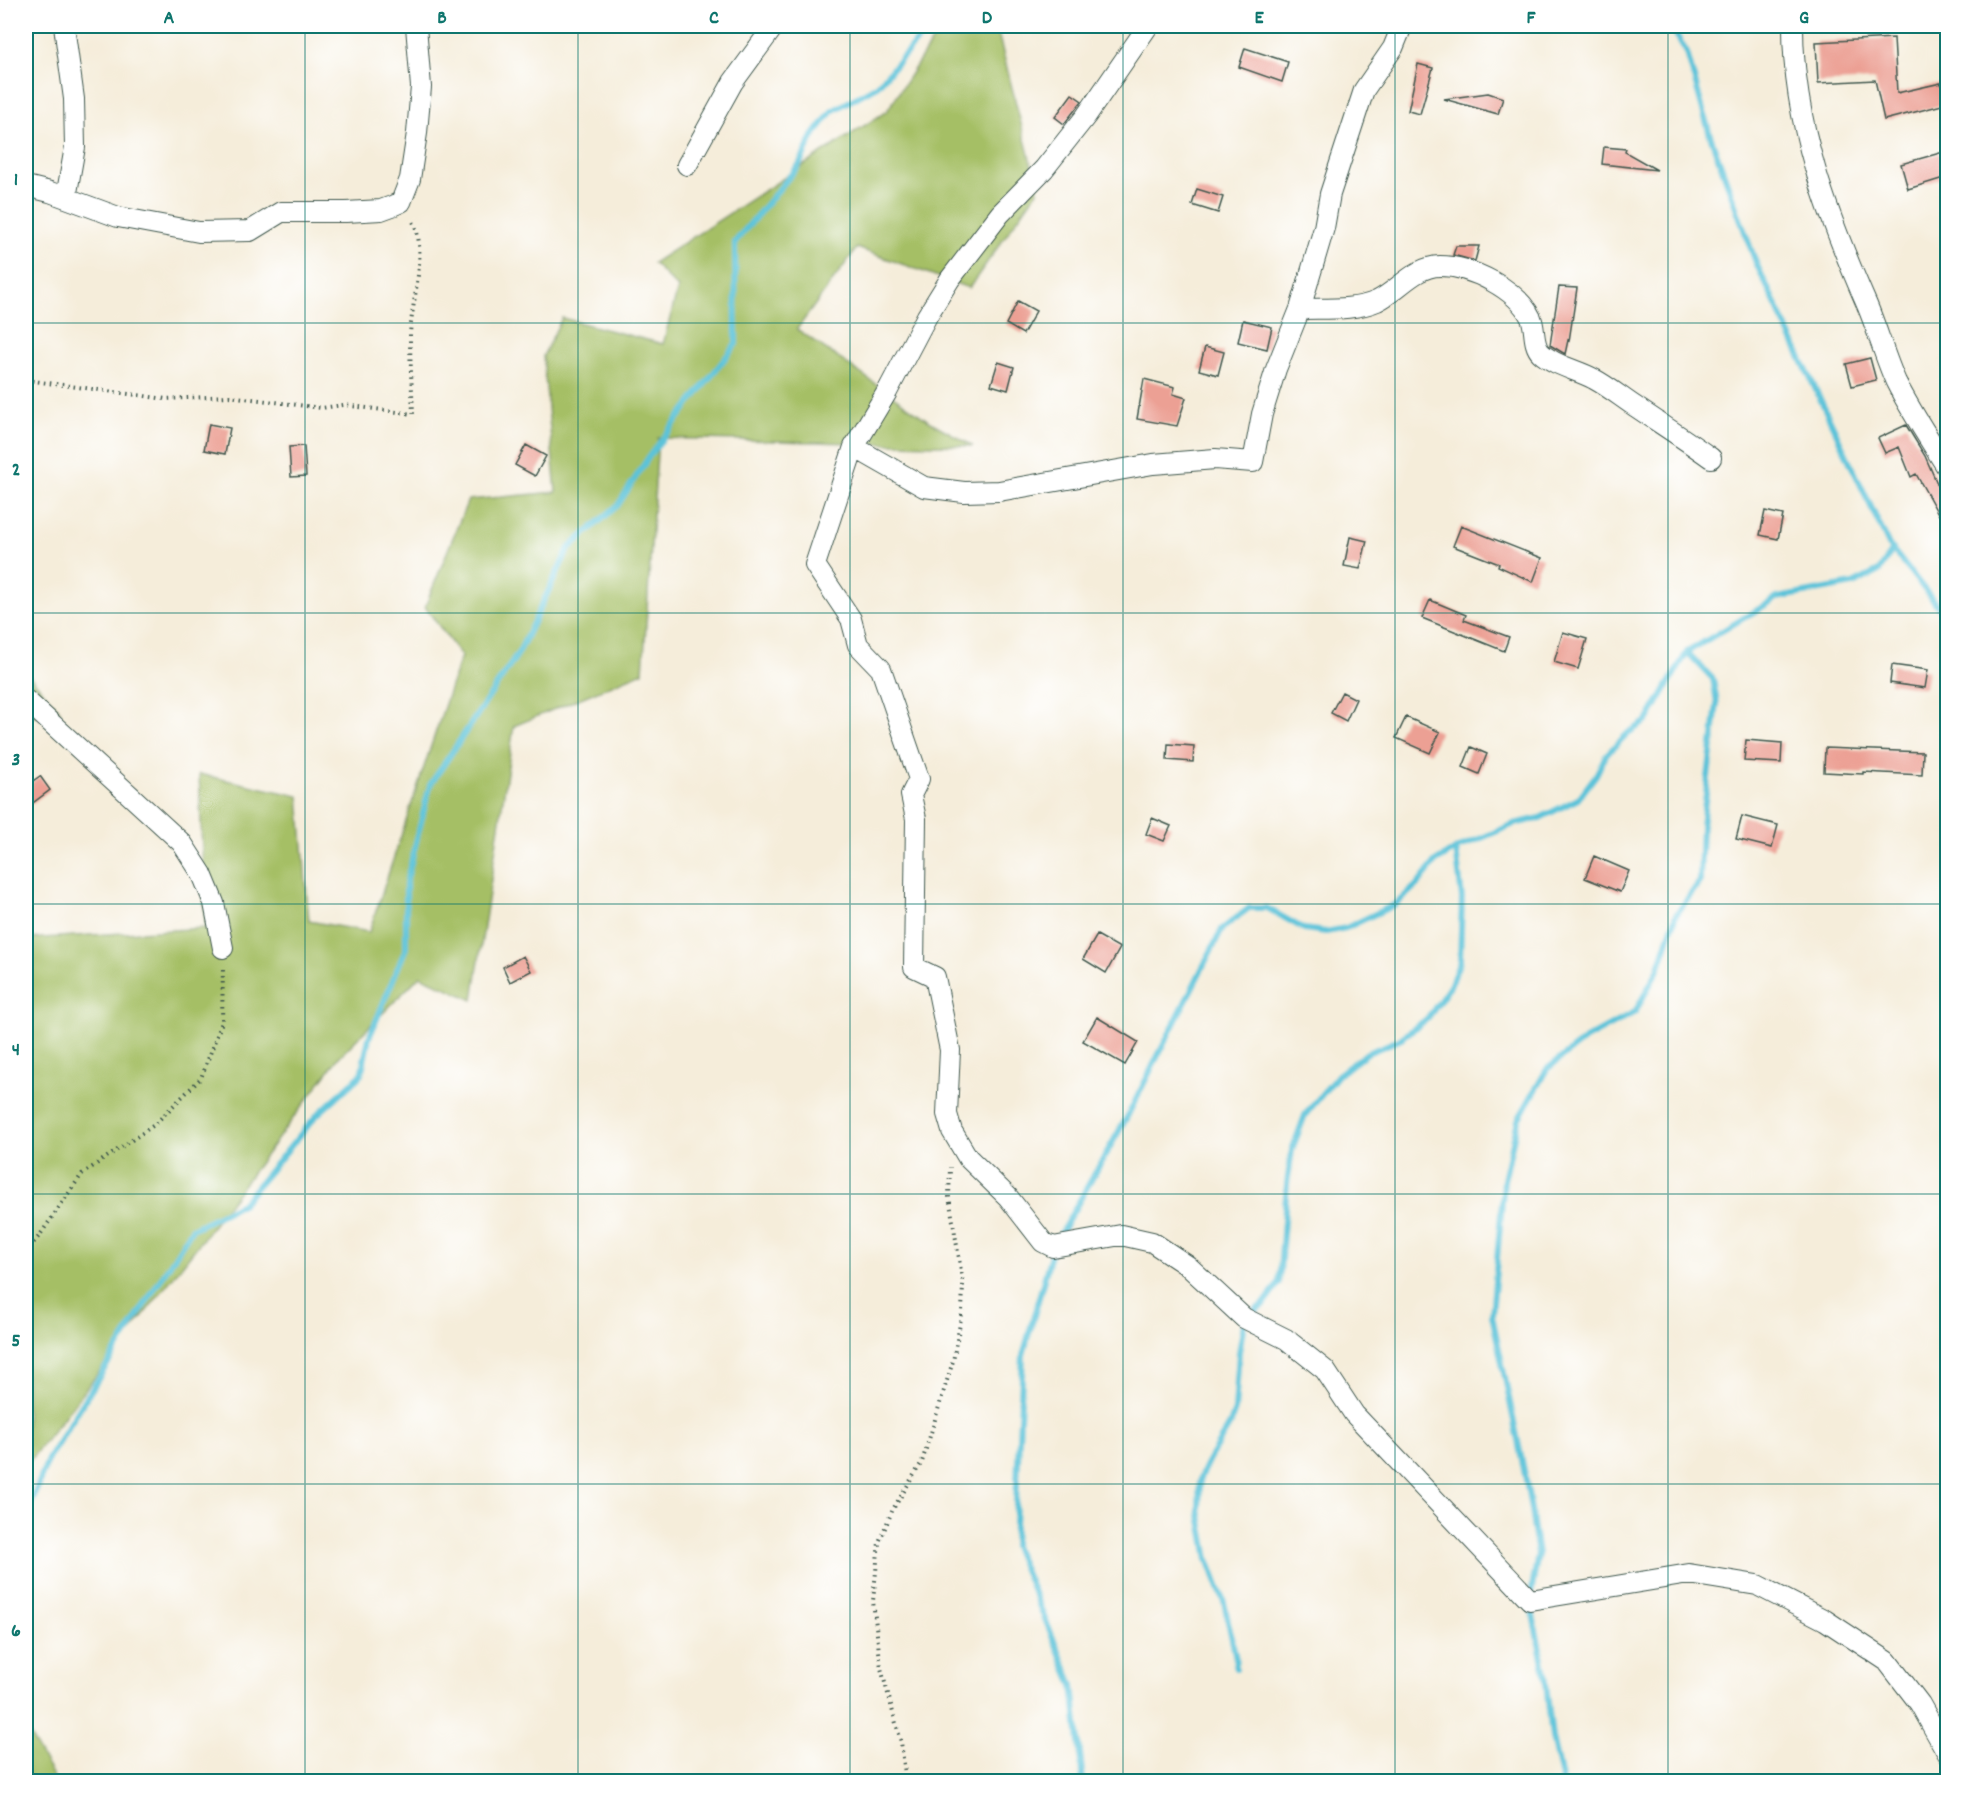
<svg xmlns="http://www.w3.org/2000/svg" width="1973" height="1807" viewBox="0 0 1973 1807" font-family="Dekko,sans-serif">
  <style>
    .green { fill: #a5bf65; stroke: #627e4c; stroke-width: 1.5 }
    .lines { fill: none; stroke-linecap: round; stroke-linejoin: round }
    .stream { stroke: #5cc3d9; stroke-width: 6 }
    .building { fill: #eca094 }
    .street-casing { stroke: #3f574d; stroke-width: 22 }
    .path { stroke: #3f574d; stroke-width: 4; stroke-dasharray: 1.5 4.5; stroke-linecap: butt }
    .street { stroke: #fff; stroke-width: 20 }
    .grid { fill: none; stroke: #0f766e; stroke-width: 1.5; stroke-opacity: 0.55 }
    .neatline { fill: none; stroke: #0f766e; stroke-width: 2 }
    .grid-label { font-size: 20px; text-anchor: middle; font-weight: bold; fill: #0f766e }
  </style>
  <rect width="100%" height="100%" fill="#fff"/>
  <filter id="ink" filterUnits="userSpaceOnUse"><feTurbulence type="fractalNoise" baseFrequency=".0167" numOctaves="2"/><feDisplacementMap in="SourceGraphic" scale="12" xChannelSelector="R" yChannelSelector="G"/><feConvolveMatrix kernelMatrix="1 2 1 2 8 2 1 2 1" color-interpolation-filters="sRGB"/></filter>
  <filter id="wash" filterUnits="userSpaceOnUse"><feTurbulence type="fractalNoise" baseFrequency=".008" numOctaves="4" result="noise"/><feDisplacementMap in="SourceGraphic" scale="24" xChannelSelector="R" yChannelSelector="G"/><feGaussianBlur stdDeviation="1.35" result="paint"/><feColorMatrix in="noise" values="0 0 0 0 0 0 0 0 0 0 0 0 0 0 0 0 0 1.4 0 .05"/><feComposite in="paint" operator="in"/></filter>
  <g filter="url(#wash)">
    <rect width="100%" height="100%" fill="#f5edda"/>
    <path class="green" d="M998 33 1038 190 969 288 857 248 797 329 929 421 973 446 658 438 643 672 514 726 473 1000 420 976 339 1057 202 1240 28 1463 26 1481V939L205 928 199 774 299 796 309 921 369 932 461 656 425 607 468 500 556 492 543 356 562 318 663 344 678 288 653 263 887 111 934 38Z
      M26 672 60 711 26 717Z
      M26 1729 56 1781H26Z"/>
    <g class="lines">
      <path class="stream" d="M1671 26 1687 53 1710 135 1756 263 1889 545 1948 619
        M1248 1315 1264 1304 1279 1283 1287 1184 1292 1150 1305 1115 1338 1075 1367 1053 1399 1040 1428 1018 1450 986 1460 961 1462 898 1456 849
        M26 1517 48 1459 192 1229 242 1204 317 1115 361 1075 369 1038 406 948V883L430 785 519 652 569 548 618 505 650 455 736 344 735 242 799 165 813 136 832 111 877 86 930 26
        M1236 1668 1235 1654 1224 1602 1208 1559 1199 1510 1200 1478 1209 1459 1230 1424 1235 1410 1239 1352 1244 1323
        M1083 1782 1073 1685 1014 1546 1023 1355 1053 1247 1127 1117 1222 929 1249 908H1267L1304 929 1326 932 1346 928 1396 904 1419 883 1435 862 1456 849 1514 824 1540 818 1578 799 1596 775 1606 755 1628 733 1647 721 1687 652 1777 598 1853 584 1879 571 1893 549
        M1562 1782 1552 1738 1545 1674 1530 1600 1538 1554 1526 1480 1492 1315 1504 1180 1518 1120 1547 1069 1584 1040 1635 1012 1658 970 1676 915 1700 881 1702 826 1717 704 1713 679 1687 652"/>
    </g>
    <g id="blocks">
      <path class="building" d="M1894 38 1897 93 1941 83 1946 104 1884 120 1875 80 1818 83 1816 42Z
        M1245 48 1288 62 1282 82 1239 67Z
        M1418 64 1433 68 1420 114 1408 111Z
        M1488 93 1503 98 1498 114 1444 99Z
        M1072 94 1082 101 1064 124 1055 117Z
        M1604 147 1626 149 1625 152 1657 170 1602 164Z
        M1947 151V177L1908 189 1901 164Z
        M1197 189 1223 197 1218 213 1192 205Z
        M1456 246H1479L1475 261 1453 255Z
        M1559 287 1577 288 1569 341 1568 340 1565 354 1550 345Z
        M1018 301 1036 311 1023 334 1006 324Z
        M1243 320 1272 327 1267 349 1238 342Z
        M1205 347 1224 352 1218 375 1199 370Z
        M1870 358 1876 380 1852 386 1846 364Z
        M998 362 1014 367 1008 390 991 385Z
        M1144 379 1175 387 1173 394 1186 398 1177 426 1137 419Z
        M209 424 230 428 225 454 204 450Z
        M1906 425 1925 456 1947 506V513L1940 517 1916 474 1911 477 1899 447 1885 453 1878 438Z
        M526 445 546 456 535 476 515 465Z
        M304 446 306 476 291 477 289 447Z
        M1765 511 1783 515 1778 539 1760 535Z
        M1461 526 1542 558 1533 582 1498 566 1499 564 1453 546Z
        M1350 537 1367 541 1360 569 1344 566Z
        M1430 600 1466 615 1464 620 1509 637 1504 651 1422 618Z
        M1563 632 1587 639 1578 669 1554 662Z
        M1892 665 1928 670 1925 688 1890 683Z
        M1342 692 1356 699 1346 721 1331 713Z
        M1406 717 1440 732 1430 753 1396 738Z
        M1746 740 1782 743 1781 763 1744 761Z
        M1168 744 1194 746 1193 762 1167 760Z
        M1471 747 1487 754 1479 774 1463 767Z
        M1825 748 1923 752 1922 775 1863 772V774L1824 772Z
        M40 776 50 790 26 808V786Z
        M1742 816 1778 825 1772 848 1736 839Z
        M1152 818 1171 826 1164 841 1146 834Z
        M1594 856 1629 871 1620 892 1585 878Z
        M1097 935 1120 948 1106 973 1083 959Z
        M523 956 531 971 510 982 503 967Z
        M1097 1017 1138 1042 1125 1065 1083 1041Z"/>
    </g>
  </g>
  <g filter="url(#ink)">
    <use href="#blocks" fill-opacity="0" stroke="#3f574d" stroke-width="1.5"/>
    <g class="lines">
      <g class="street-casing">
        <path id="street" d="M64 26 74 99 75 147 66 198
          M1148 26 1086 116 1044 169 1000 214 950 279 927 316 887 392 854 447 815 565 851 619 858 645 881 669 919 779 911 795 916 819 914 967 935 977 950 1050 947 1114 952 1131 968 1158 1008 1197 1043 1242 1053 1247 1121 1235 1152 1242 1188 1266 1244 1318 1286 1339 1325 1370 1354 1414 1530 1600 1689 1574 1757 1585 1825 1620 1887 1661 1920 1704 1948 1754
          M1793 26C1793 125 1828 216 1867 305 1878 331 1885 358 1896 382 1911 412 1930 440 1948 469
          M687 165 733 82 774 26
          M26 186 50 192 118 217 199 232 250 231 281 212H346L381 210 392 206 401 202 410 179 417 133 421 87 416 26
          M1300 309C1324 308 1354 311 1377 301 1398 291 1415 266 1440 266 1471 266 1517 289 1531 318 1536 329 1532 344 1541 353 1555 366 1578 370 1594 379 1609 387 1622 398 1636 407 1661 424 1686 440 1711 458
          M854 447 924 487 964 492 999 491 1153 464 1215 459 1253 462 1262 414 1276 369 1300 309 1324 228 1330 194 1364 90 1393 48 1402 26
          M26 700 182 843 202 874 214 903 223 948"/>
      </g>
      <path class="path" d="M26 380 166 399 229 396 321 408 344 405 413 414C412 388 410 362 410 336 411 301 430 248 411 218
        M26 1252 40 1235 82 1174 154 1125 201 1078 222 1022 223 967
        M906 1782 901 1742 881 1668 873 1601 879 1542 893 1509 922 1462 953 1361 962 1313 963 1283 949 1197 950 1167"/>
      <use href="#street" class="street"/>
    </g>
  </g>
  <path class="grid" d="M305 26V1782M578 26V1782M850 26V1782M1123 26V1782M1395 26V1782M1668 26V1782M26 323H1948M26 613H1948M26 904H1948M26 1194H1948M26 1484H1948"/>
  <rect width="1973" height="1807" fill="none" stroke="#fff" stroke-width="66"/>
  <rect x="33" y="33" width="1907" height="1741" class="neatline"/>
  <g class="grid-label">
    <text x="169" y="23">A</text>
    <text x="442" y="23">B</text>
    <text x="714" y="23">C</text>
    <text x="987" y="23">D</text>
    <text x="1259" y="23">E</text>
    <text x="1531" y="23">F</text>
    <text x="1804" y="23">G</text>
    <text x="16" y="185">1</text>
    <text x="16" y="475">2</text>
    <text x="16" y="765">3</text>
    <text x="16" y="1055">4</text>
    <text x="16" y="1346">5</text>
    <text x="16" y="1636">6</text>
  </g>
</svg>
